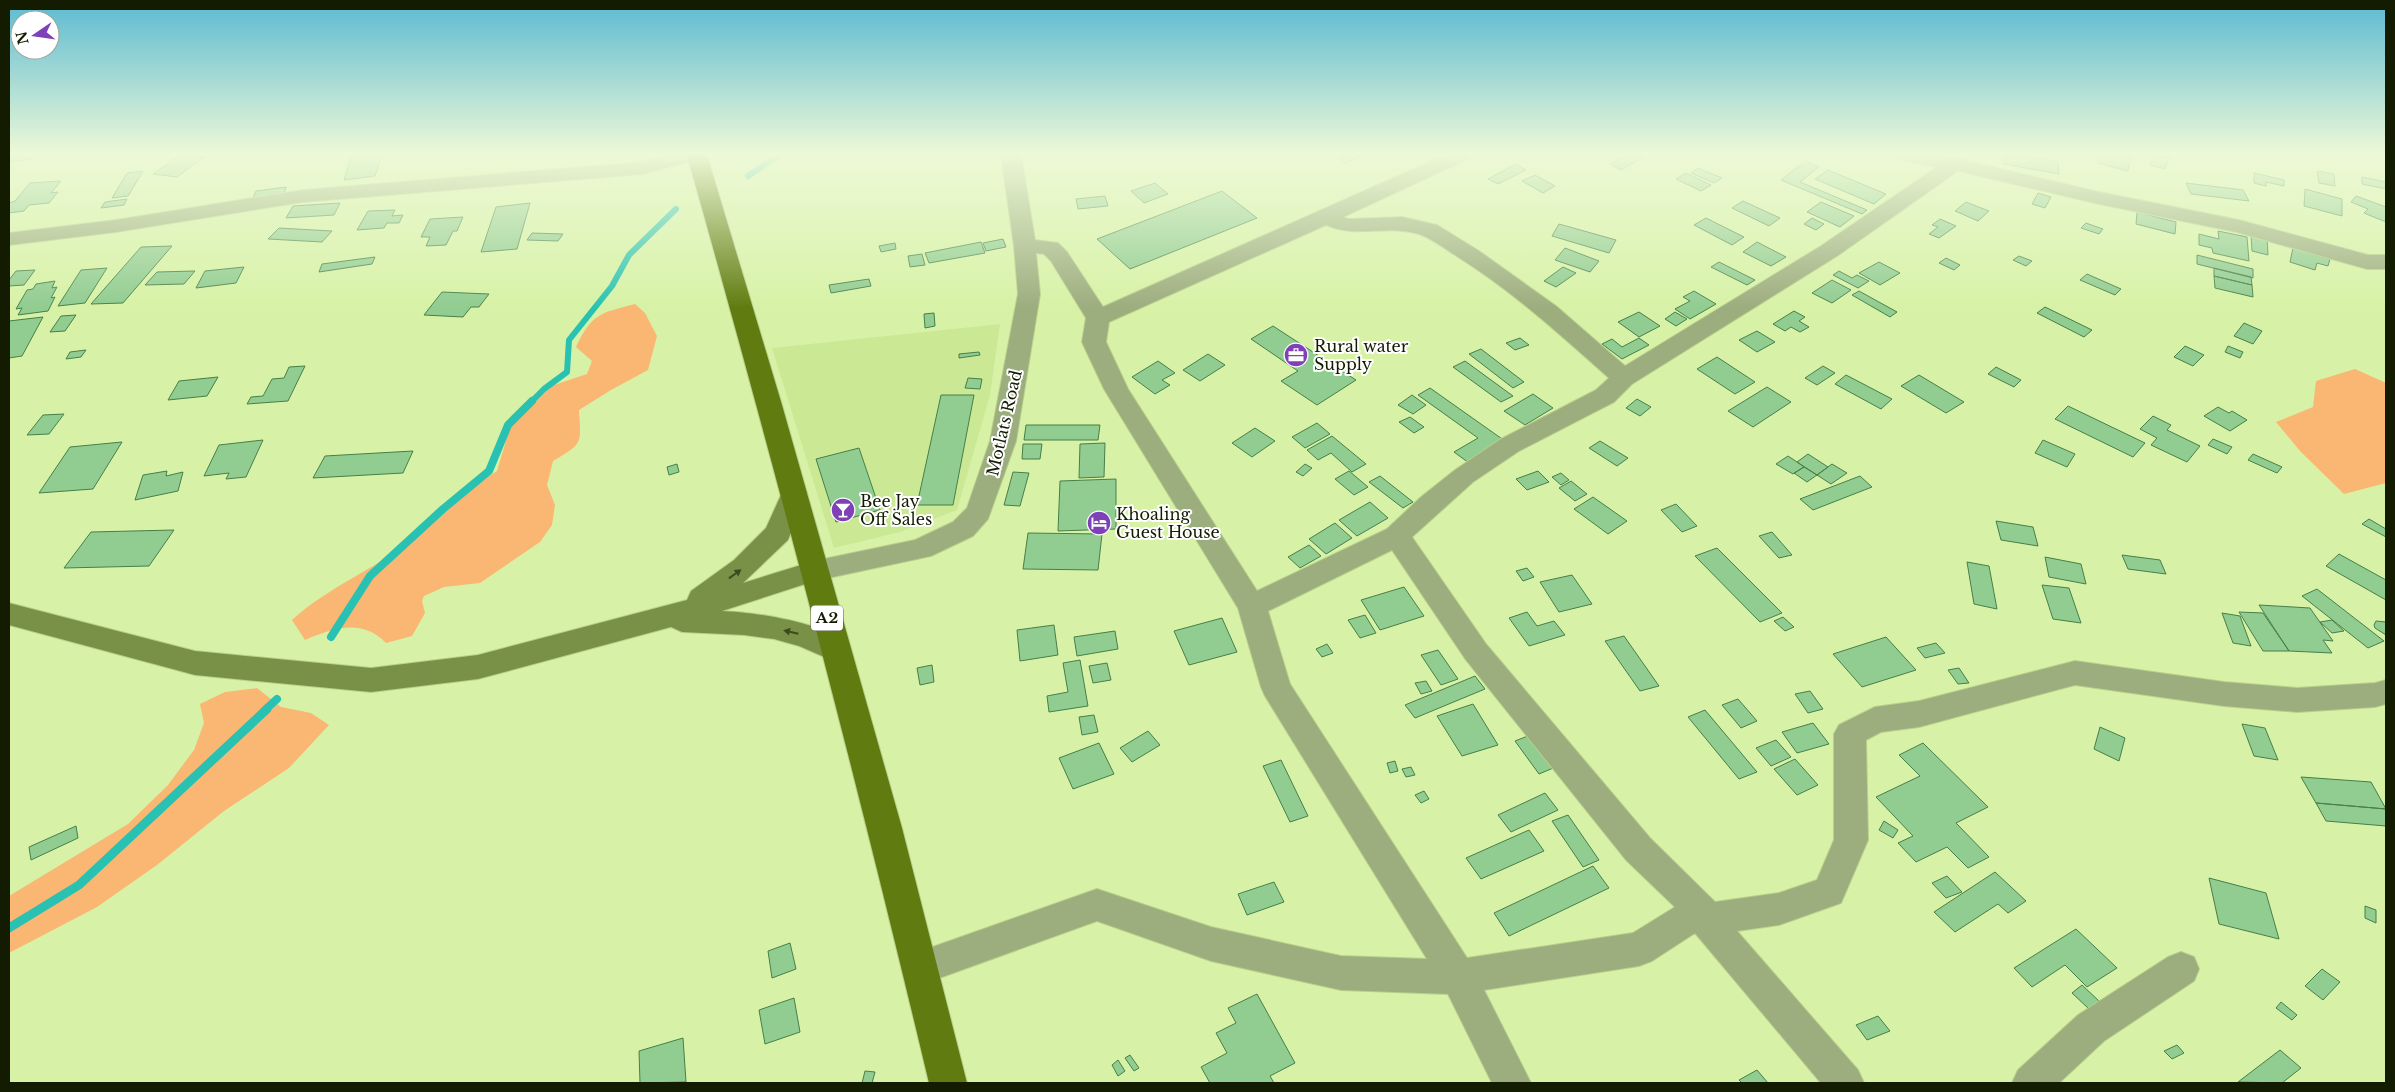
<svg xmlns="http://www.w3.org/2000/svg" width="2395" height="1092" viewBox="0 0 2395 1092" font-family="'Libre Baskerville',serif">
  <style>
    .built { fill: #cbe995 }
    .green { fill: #fab673 }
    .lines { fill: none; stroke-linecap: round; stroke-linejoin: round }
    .stream-far2 { stroke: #29c2b2; stroke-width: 6 }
    .stream-far1 { stroke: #29c2b2; stroke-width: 8 }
    .stream { stroke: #29c2b2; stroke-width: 9 }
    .building { fill: #91cc91; stroke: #477f48 }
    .minor-casing { stroke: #b8d08c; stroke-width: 2 }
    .secondary-casing { stroke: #b8d08c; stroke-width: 2 }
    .primary-casing { stroke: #b8d08c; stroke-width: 2 }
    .minor { fill: #9cad7e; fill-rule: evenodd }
    .secondary { fill: #799147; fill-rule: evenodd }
    .primary { fill: #607c10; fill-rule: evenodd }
    .oneway { fill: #3c4b1d }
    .labels { text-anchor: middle; stroke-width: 4; stroke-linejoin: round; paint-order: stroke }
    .shield { fill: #fff; stroke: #5a604d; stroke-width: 1 }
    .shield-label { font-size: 15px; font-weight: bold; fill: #131c01 }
    .poi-label { font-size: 16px; fill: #131c01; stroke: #fff; text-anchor: start }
    .street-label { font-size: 16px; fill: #131c01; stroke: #fff }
  </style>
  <rect width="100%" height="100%" fill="#d7f2a6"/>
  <path class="built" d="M1000 324 990 395 957 510 900 532 834 548 772 348Z"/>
  <path class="green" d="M635 304 645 313 657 336 648 370 611 390 579 410C581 445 583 443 553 461L547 485 555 505 552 525 540 542 480 583 444 587 424 596 422 601 425 613 412 636 386 643C362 618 333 628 305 640L292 620C328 587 375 569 414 539 442 517 466 490 497 471L511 424 520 411 554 385 587 374 592 361 576 347C592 313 601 313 635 304Z
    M2355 369 2386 383V483L2344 494 2300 451 2276 422 2313 407 2316 381Z
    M257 688 281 707 311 713 329 725 289 768 224 811 157 865 97 907 9 953V896L128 824 168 785 194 750 204 723 200 704 225 692Z"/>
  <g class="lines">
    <path class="stream-far2" d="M748 176 779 155
      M530 403 544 389 567 372 569 340 612 286 629 255 676 209"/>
    <path class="stream-far1" d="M331 637 370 576 443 509 489 471 508 425 532 401
      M265 710 277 699"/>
    <path class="stream" d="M9 928 79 885 267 709"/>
  </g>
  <path class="building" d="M9 155H34L31 159 9 162Z
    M180 155H202L200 157H204L177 177 153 174Z
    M352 155H382L375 176 344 180Z
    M1347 155H1364L1346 163 1339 158Z
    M1625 155H1636L1642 158 1621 170 1610 164Z
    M2004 155H2022L2058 162 2059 174 2004 164Z
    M2099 155H2131L2128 171 2098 163Z
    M2154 155 2169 158 2165 169 2150 165Z
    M1805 161 1819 167 1800 182 1867 210 1862 214 1781 180Z
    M1516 164 1526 170 1498 184 1488 179Z
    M1698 168 1722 178 1714 183 1691 173Z
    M1828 170 1886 194 1874 204 1815 179Z
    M143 171 128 196 112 198 127 173Z
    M2317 171 2334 174 2335 186 2319 183Z
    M1686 173 1711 185 1701 191 1676 179Z
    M2254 173 2284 180V186L2266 182V186L2254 183Z
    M1535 175 1555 186 1543 193 1522 181Z
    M2362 177 2386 182V189L2362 184Z
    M61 181 51 193 58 192 49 203 29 205 24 211 9 213V203L15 201 30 183Z
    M1155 183 1168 194 1144 203 1131 191Z
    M2186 183 2243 190 2249 201 2191 194Z
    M286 187 284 194 253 198 256 191Z
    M2305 189 2342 199V216L2304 206Z
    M1222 191 1257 218 1130 269 1097 239Z
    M2038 193 2051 197 2045 208 2032 204Z
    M1105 196 1108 206 1078 209 1076 199Z
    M2356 196 2386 207V222L2364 213 2368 209 2351 202Z
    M127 199 124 205 101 208 105 202Z
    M1743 201 1780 218 1769 226 1732 208Z
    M1821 202 1854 216 1840 227 1807 212Z
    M1966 202 1989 211 1978 221 1955 211Z
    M340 203 334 215 286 218 293 206Z
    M530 203 517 249 481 252 496 207Z
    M395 210 392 216 403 215 399 223H387L384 228 357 230 368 211Z
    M2137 212 2176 222 2175 234 2136 224Z
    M463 217 457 231H453L446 245 426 246 430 237H421L430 219Z
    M1706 218 1744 237 1732 245 1694 225Z
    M1812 218 1824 224 1816 230 1804 224Z
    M1940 219 1956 226 1939 238 1929 234 1938 227 1932 225Z
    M2086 223 2103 229 2099 234 2081 228Z
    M1559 224 1616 240 1609 253 1552 236Z
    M279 228 332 231 322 242 268 239Z
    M2218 231 2247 237 2249 261 2213 253 2212 248 2199 245V234L2219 239Z
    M532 233 563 234 558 241 527 240Z
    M2251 235 2267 238 2268 255 2252 251Z
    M1003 239 1006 247 986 251 983 243Z
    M981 242 985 253 929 263 925 253Z
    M1757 242 1786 257 1771 266 1743 252Z
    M895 243 896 249 881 252 879 246Z
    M172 246 123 303 91 304 141 247Z
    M1565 248 1599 261 1590 272 1555 260Z
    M2293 248 2330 259 2328 266 2317 263 2315 270 2290 262Z
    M922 254 925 265 910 267 908 256Z
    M2197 255 2253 269V278L2197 264Z
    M2019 256 2032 261 2026 266 2013 260Z
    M375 257 372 264 319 272 322 264Z
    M1946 258 1960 265 1954 270 1939 263Z
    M1719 262 1755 280 1747 285 1711 267Z
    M1879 262 1900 273 1880 285 1859 273Z
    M244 267 236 283 196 288 205 271Z
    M1563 267 1576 273 1556 287 1544 281Z
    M107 268 85 303 58 306 81 270Z
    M2214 268 2251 277 2252 285 2214 276Z
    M35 270 24 285 9 286V280L16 271Z
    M195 271 184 284 145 285 157 272Z
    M1839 271 1852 278 1857 275 1869 281 1858 288 1833 275Z
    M2087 274 2121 289 2115 295 2080 280Z
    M2214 276 2252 285 2253 297 2215 288Z
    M869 279 871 286 831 293 829 285Z
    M1832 280 1851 290 1832 303 1812 293Z
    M55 281 52 288 57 287 51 298 55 297 48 311 18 315 22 308 16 309 27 290 33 289 36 284Z
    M1694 291 1716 304 1690 319 1675 309 1690 301 1683 297Z
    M1859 291 1897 312 1890 317 1852 295Z
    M442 292 489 294 479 307H471L463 317 424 315Z
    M2045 307 2092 330 2084 337 2037 313Z
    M1794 311 1805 317 1799 321 1809 327 1800 332 1791 327 1785 331 1773 324Z
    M1639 312 1660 326 1639 337 1618 322Z
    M1675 312 1687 319 1676 326 1665 319Z
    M934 313 935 326 925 328 924 314Z
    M76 315 65 331 50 332 61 316Z
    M43 317 22 356 9 358V321Z
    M2244 323 2262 331 2253 344 2234 336Z
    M1273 326 1356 380 1317 405 1281 381 1298 371 1251 339Z
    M1757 331 1775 342 1757 352 1739 340Z
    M1520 338 1529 345 1515 350 1506 343Z
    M1639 338 1649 345 1622 359 1602 344 1612 339 1622 347Z
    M2185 346 2204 355 2193 366 2174 357Z
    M2228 346 2243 352 2240 358 2225 352Z
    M1481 349 1524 382 1513 388 1469 354Z
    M86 350 81 357 66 359 70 352Z
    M979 352 980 355 959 358V354Z
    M1208 354 1225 365 1200 381 1183 370Z
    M1717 357 1755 382 1735 394 1697 369Z
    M1158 361 1175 373 1162 380 1170 385 1155 394 1132 377Z
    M1465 361 1513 396 1501 402 1453 367Z
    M305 366 288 401 247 404 251 397 263 396 272 379 284 378 289 367Z
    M1823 366 1835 373 1817 385 1805 378Z
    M1996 367 2021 380 2014 387 1988 374Z
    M1846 375 1892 399 1881 409 1835 384Z
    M1919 375 1964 402 1946 413 1901 386Z
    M218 377 207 396 168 400 179 381Z
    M968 378 982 379 980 389 965 388Z
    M1767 387 1791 402 1753 427 1728 411Z
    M1430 388 1505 441 1469 463 1454 452 1478 438 1418 395Z
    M1533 394 1553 408 1525 425 1504 411Z
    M941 395H974L953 505H917Z
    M1412 395 1426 405 1413 414 1398 405Z
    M1637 399 1651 407 1640 416 1626 408Z
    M2068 406 2145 443 2133 457 2055 419Z
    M2218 407 2229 413 2232 411 2247 420 2230 431 2204 416Z
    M64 414 49 434 27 435 43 415Z
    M2153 416 2171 425 2167 430 2200 446 2187 462 2151 445 2157 438 2140 429Z
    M1410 417 1424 427 1414 433 1399 422Z
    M1317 423 1330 434 1305 448 1292 437Z
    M1026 425H1100L1098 440H1024Z
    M1255 428 1275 441 1252 457 1232 443Z
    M1332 436 1366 464 1352 472 1331 453 1318 460 1307 450Z
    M2213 439 2232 447 2227 454 2208 445Z
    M263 440 246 477 226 479 229 473 204 476 219 445Z
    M2043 440 2075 454 2067 467 2035 453Z
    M1600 441 1628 458 1617 466 1589 448Z
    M122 442 93 489 39 493 70 447Z
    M1105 443 1104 477 1079 478 1080 444Z
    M1023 444H1042L1040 459H1022Z
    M859 448 880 510 836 522 816 459Z
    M413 451 403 473 313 478 325 456Z
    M1808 454 1828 467 1817 475 1797 462Z
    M2253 454 2282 467 2277 473 2248 460Z
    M1788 456 1797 462 1804 467 1793 474 1776 464Z
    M677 464 679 472 669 475 667 467Z
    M1305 464 1312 468 1303 476 1296 472Z
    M1832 464 1847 473 1831 484 1817 475Z
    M1804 467 1817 475 1807 482 1794 473Z
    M167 471 166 476 183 472 178 491 135 500 143 475Z
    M1349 471 1368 487 1354 495 1335 479Z
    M1538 471 1549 482 1527 490 1516 479Z
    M1013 472 1029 473 1020 506 1004 505Z
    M1561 473 1569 480 1561 485 1552 477Z
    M1380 476 1413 502 1403 508 1369 482Z
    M1860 476 1872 487 1813 510 1800 499Z
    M1116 479V529L1058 531 1060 481Z
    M1571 481 1587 494 1575 501 1559 488Z
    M1593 497 1627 521 1608 534 1574 509Z
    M1370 502 1388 518 1357 536 1339 520Z
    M1676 504 1697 526 1682 532 1661 510Z
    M2369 519 2386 529V537L2362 524Z
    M1996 521 2033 527 2038 546 2001 540Z
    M1335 523 1352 538 1326 554 1309 539Z
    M174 530 149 566 64 568 91 532Z
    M1772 532 1792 555 1779 558 1759 536Z
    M1028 533 1102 534 1098 570 1023 569Z
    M1309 545 1321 556 1300 568 1288 557Z
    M1717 548 1782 613 1760 622 1695 556Z
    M2339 554 2386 580V600L2326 566Z
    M2122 555 2160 560 2166 574 2128 569Z
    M2045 557 2081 564 2086 584 2049 577Z
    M1967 562 1989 566 1997 609 1974 604Z
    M1527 568 1534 577 1523 581 1516 571Z
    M1572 575 1592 604 1559 612 1540 582Z
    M2042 585 2069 588 2081 623 2053 619Z
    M1404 587 1424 616 1380 630 1361 600Z
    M2317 589 2384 641 2368 648 2302 596Z
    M2259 605 2310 608 2333 641 2323 640 2332 653 2289 651Z
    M1527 612 1537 626 1554 621 1565 635 1529 646 1509 618Z
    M2239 612 2263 613 2289 651H2263Z
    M2222 613 2240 616 2251 646 2233 643Z
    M1365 615 1376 633 1360 638 1348 620Z
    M1783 617 1794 627 1785 631 1774 621Z
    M1222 618 1237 652 1189 665 1174 631Z
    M2332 620 2344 631 2332 633 2320 622Z
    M2376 621 2386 622V635L2375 628 2374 625Z
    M1054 625 1058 655 1020 661 1017 630Z
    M1115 631 1118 649 1077 656 1074 637Z
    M1624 636 1659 686 1640 691 1605 641Z
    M1886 637 1916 670 1862 687 1833 654Z
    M1936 643 1945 653 1925 658 1917 648Z
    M1327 644 1333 653 1322 657 1316 649Z
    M1438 650 1458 679 1441 685 1421 655Z
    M1080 660 1088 706 1049 712 1047 696 1068 692 1063 663Z
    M1107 663 1111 680 1093 683 1089 666Z
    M932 665 934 682 920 685 917 668Z
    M1959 668 1969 683 1958 684 1948 670Z
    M1475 676 1485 689 1415 718 1405 705Z
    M1426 681 1432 691 1421 694 1415 683Z
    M1810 691 1823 709 1808 713 1795 694Z
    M1738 699 1757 721 1741 728 1722 705Z
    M1473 704 1498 745 1462 756 1437 716Z
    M1705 710 1757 772 1739 779 1688 717Z
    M1094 715 1098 732 1082 735 1079 717Z
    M1813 723 1829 744 1797 753 1782 732Z
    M2242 724 2265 728 2278 760 2254 756Z
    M2100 727 2125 738 2119 761 2094 749Z
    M1148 731 1160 745 1132 762 1120 748Z
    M1533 734 1558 766 1539 774 1515 741Z
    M1776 740 1791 757 1771 766 1756 748Z
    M1099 743 1114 774 1073 789 1059 758Z
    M1923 743 1988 807 1956 823 1989 857 1968 868 1947 847 1916 862 1898 843 1913 836 1876 797 1920 776 1899 755Z
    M1795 759 1818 785 1797 795 1774 769Z
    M1281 760 1308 816 1290 822 1263 766Z
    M1395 761 1398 771 1390 773 1387 763Z
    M1411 767 1415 775 1406 777 1402 769Z
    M2301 777 2371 782 2386 809 2316 803Z
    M1424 791 1429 799 1421 803 1415 795Z
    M1545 793 1558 810 1511 832 1498 815Z
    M2316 803 2386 809V826L2326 821Z
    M1568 815 1599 860 1583 867 1552 821Z
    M1884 821 1898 830 1893 838 1879 830Z
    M76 826 78 838 31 860 29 847Z
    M1529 830 1544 851 1481 879 1466 858Z
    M1593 866 1609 888 1509 936 1494 913Z
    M1995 872 2026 901 2008 913 1998 904 1955 932 1934 912Z
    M1947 876 1962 892 1946 898 1932 883Z
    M2209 878 2266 893 2279 939 2219 924Z
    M1274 882 1284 902 1247 915 1238 894Z
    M2365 906 2376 910V923L2365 918Z
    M2076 929 2117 968 2087 987 2065 965 2032 987 2014 968Z
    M790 943 796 969 772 978 768 951Z
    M2322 969 2340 982 2323 1000 2305 986Z
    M2082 985 2099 1001 2089 1009 2072 993Z
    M1257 994 1295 1063 1270 1076 1274 1083H1210L1201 1067 1227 1053 1216 1033 1236 1023 1228 1008Z
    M794 998 800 1032 765 1044 759 1010Z
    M2281 1002 2297 1015 2292 1020 2276 1008Z
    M1878 1016 1890 1031 1867 1040 1856 1025Z
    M683 1038 686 1082 640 1083 639 1051Z
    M2177 1045 2184 1053 2172 1059 2164 1051Z
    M2280 1050 2301 1068 2282 1083 2238 1082Z
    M1130 1055 1139 1068 1134 1071 1125 1058Z
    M1118 1060 1125 1071 1118 1076 1112 1065Z
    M1757 1070 1768 1083H1742L1739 1080Z
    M865 1071 875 1072 872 1083H862Z"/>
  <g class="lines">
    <g class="minor-casing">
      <path id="minor" d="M669 155H703L700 159 643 174 303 202 116 232 9 245V233L116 220 303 190 643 162Z
        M1001 155H1021L1035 240 1058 243 1067 252 1103 307 1445 155H1471L1468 159 1343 217 1349 219 1402 217 1437 225 1479 251 1556 306 1625 366 1821 246 1937 167 1896 159 1893 155H1938L1955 158 2099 192 2239 220 2368 255H2386V269H2367L2236 232 2099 204 1958 171 1837 256 1632 384 1614 402 1519 451 1473 482 1412 537 1486 644 1650 838 1715 902 1779 893 1817 880 1834 840V734L1839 725 1875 707 1919 701 2075 661 2224 682 2297 688 2375 683 2386 680V704L2375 707 2297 712 2224 706 2075 685 1919 727 1881 732 1866 740 1868 840 1841 903 1779 925 1737 931 1858 1070 1864 1083H1821L1695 933 1652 961 1639 966 1484 990 1531 1083H1492L1448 994 1341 990 1211 961 1097 921 920 985 907 980 902 968 907 956 1097 889 1211 927 1341 956 1427 959 1265 696 1261 687 1238 608 1104 389 1082 342 1086 318 1051 261 1044 254 1036 253 1040 294 1016 441 988 519 973 536 931 556 814 581 804 578 800 571 804 564 814 561 915 540 953 522 967 508 990 441 1018 294 1014 246ZM1326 225C1358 239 1386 224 1419 234 1431 238 1444 248 1455 255 1511 290 1560 334 1609 378L1596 390 1501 439 1455 470 1421 497 1387 529 1257 591 1128 389 1106 342 1109 322ZM1392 550 1466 660 1626 860 1675 907 1633 933 1467 958 1290 684 1268 611Z
        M2181 952 2194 957 2199 969 2194 981 2104 1041 2059 1083H2012L2018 1070 2078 1015 2168 957Z"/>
    </g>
    <g class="secondary-casing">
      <path id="secondary" d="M794 484 803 486 807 493 788 540 743 583 814 561 824 564 828 571 824 578 722 611C752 612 836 623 851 650L846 658 836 662 799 646 774 639 744 635 682 632 671 627 478 679 371 692 195 675 9 625V603L195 651 371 668 478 655 687 600 691 591 734 560 766 528 785 486Z"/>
    </g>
    <g class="primary-casing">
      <path id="primary" d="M687 155H707L782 405 902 828 967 1083H929C855 772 774 463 687 155Z"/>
    </g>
    <use href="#minor" class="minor"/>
    <use href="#secondary" class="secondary"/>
    <use href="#primary" class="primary"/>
  </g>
  <defs><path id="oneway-solid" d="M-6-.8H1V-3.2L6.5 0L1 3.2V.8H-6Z" transform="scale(1.25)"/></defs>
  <g class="oneway">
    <use href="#oneway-solid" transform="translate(735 574) rotate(-36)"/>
    <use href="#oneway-solid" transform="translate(791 632) rotate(-167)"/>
  </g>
  <linearGradient id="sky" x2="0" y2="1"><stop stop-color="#5bbad2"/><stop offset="0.5" stop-color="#edf9d7"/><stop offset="1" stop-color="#edf9d7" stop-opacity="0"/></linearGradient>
  <rect width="2395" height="308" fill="url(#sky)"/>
  <defs>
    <g id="office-disc" transform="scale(1.25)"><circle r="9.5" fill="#7e41b7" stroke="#fff"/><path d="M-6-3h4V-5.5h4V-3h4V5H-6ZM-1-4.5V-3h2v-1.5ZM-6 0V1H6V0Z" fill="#fff"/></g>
    <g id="bar-disc" transform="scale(1.25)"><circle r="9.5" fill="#7e41b7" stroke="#fff"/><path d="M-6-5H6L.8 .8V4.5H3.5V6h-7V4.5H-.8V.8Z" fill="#fff"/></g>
    <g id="hotel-disc" transform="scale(1.25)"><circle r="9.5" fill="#7e41b7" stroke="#fff"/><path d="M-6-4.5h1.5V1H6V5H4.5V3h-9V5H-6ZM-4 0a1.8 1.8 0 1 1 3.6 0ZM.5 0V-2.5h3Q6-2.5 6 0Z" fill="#fff"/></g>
  </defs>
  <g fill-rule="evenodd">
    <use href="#office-disc" x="1296" y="355"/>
    <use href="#bar-disc" x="843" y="510"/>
    <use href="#hotel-disc" x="1099" y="523"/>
  </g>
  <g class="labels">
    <rect class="shield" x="811" y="605.5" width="32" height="25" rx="4"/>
    <g class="shield-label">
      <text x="827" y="623">A2</text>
    </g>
    <g class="poi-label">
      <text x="1314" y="352">Rural water<tspan x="1314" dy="18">Supply</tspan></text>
      <text x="860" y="507">Bee Jay<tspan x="860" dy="18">Off Sales</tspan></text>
      <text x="1116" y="520">Khoaling<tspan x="1116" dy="18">Guest House</tspan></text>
    </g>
    <g class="street-label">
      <text transform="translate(1004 423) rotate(-77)" y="6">Motlats Road</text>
    </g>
  </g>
  <rect width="2395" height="1092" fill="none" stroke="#131c01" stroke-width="20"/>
  <g transform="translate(35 35) rotate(257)"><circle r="24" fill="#ffffff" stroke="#a1a499"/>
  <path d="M0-4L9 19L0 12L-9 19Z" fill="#7e41b7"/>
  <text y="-8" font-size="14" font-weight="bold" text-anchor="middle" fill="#131c01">N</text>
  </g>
</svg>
